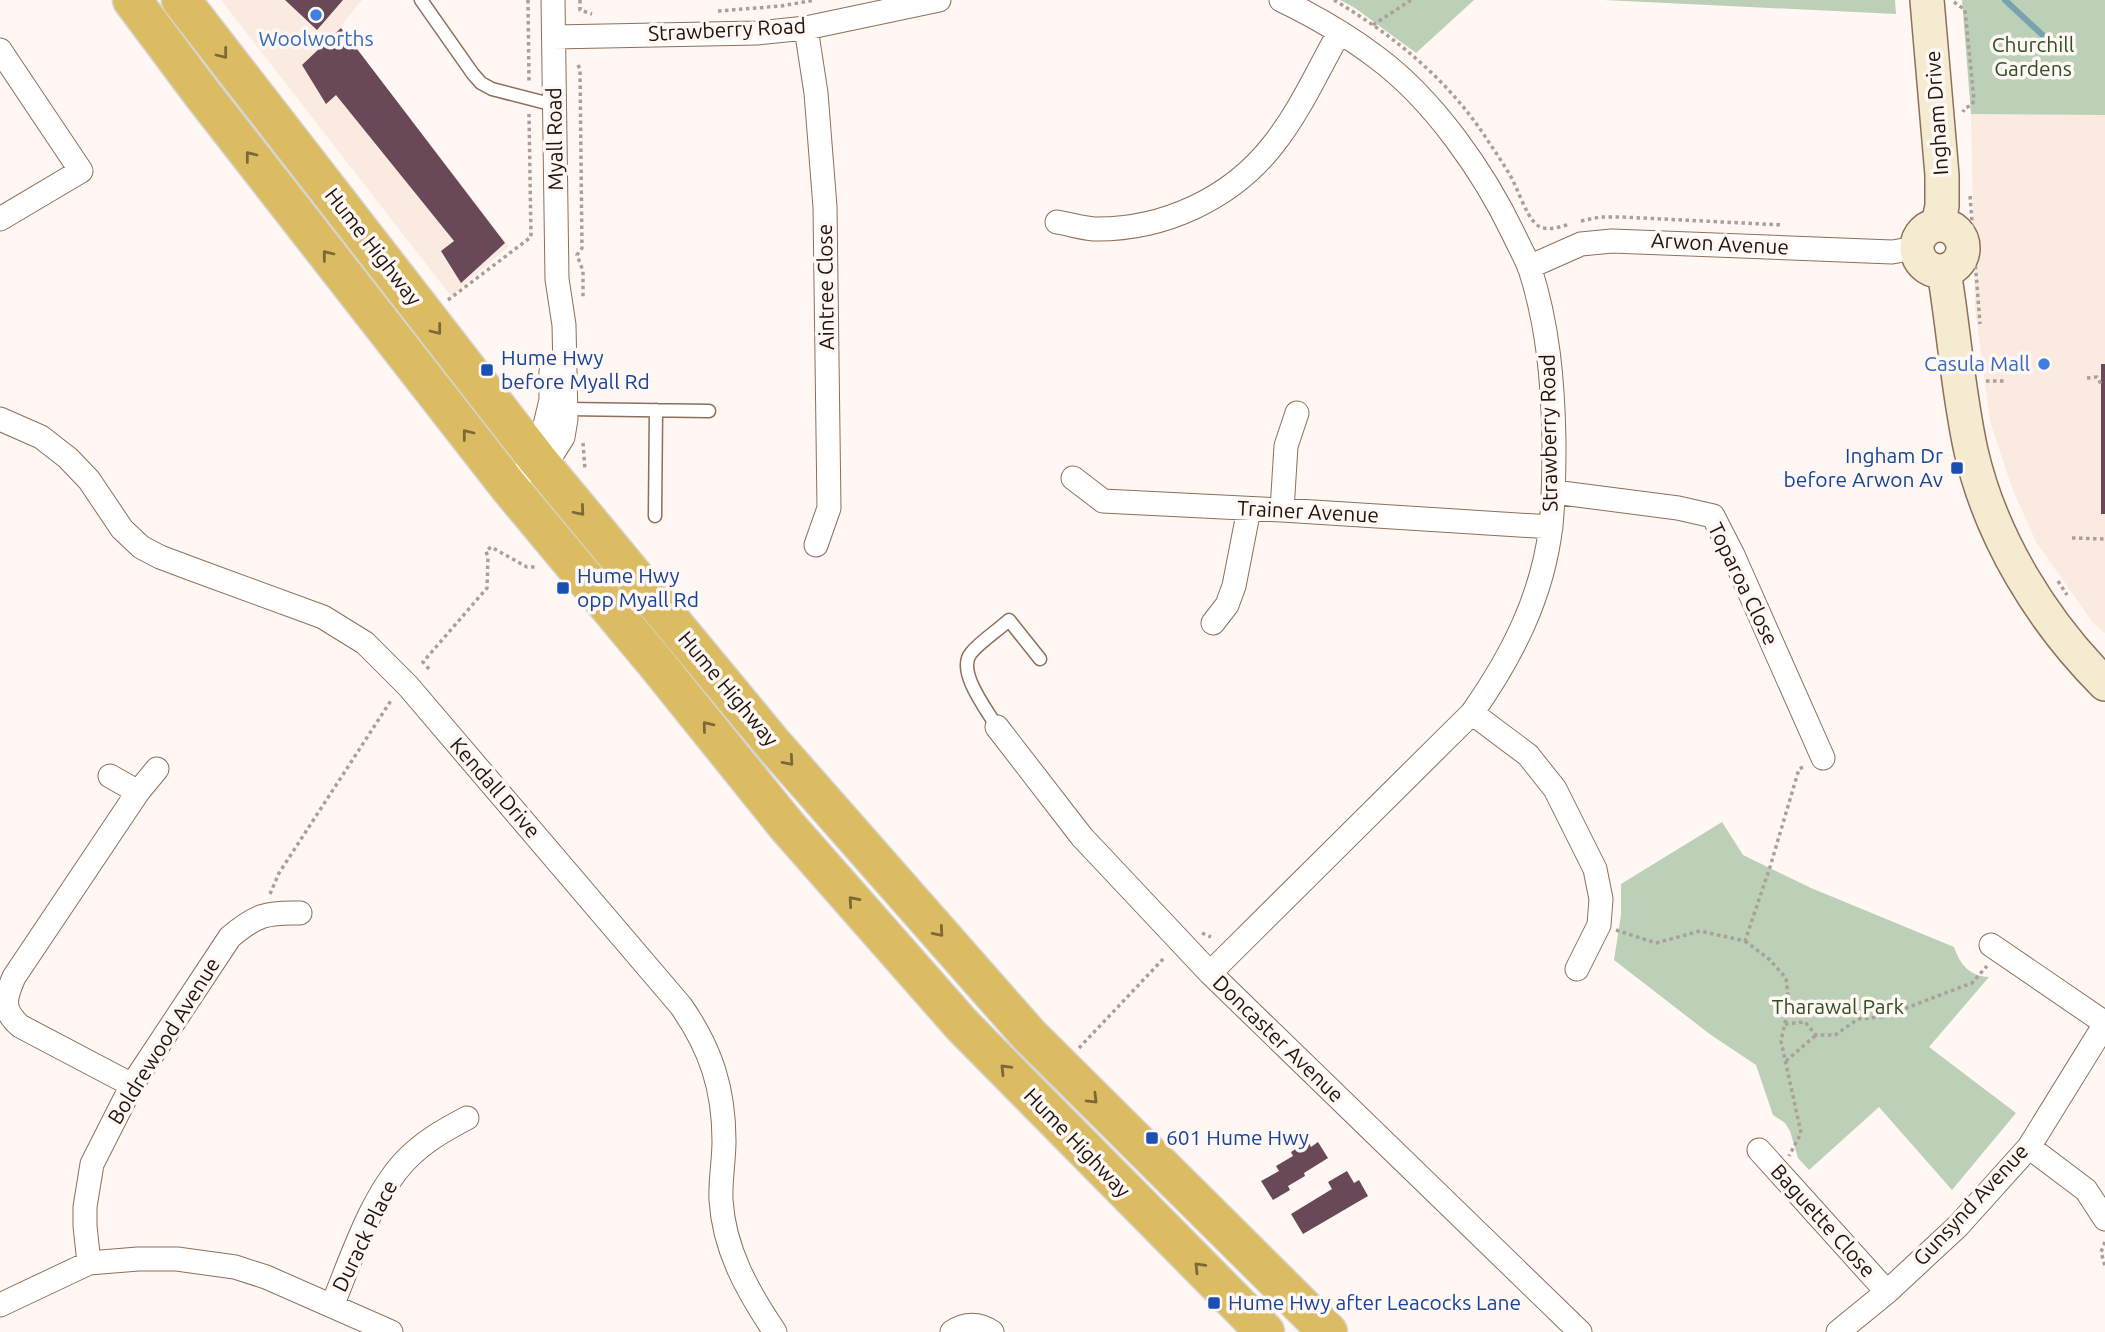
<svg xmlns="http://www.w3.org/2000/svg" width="2105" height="1332" viewBox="0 0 2105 1332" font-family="Ubuntu,sans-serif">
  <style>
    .built { fill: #fbeadf }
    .green { fill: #bccfb7 }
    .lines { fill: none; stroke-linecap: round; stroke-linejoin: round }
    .stream { stroke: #77a3ae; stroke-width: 6 }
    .building { fill: #694857 }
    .lane-casing { stroke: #8d6f5a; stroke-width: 15 }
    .street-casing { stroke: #8d6f5a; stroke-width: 25 }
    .secondary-casing { stroke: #8d6f5a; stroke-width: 36 }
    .highway-casing { stroke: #d7d5d3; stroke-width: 41 }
    .path { stroke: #aaa09b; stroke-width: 3.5; stroke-dasharray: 3.5 3.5; stroke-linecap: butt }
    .lane { stroke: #fff; stroke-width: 12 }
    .street { stroke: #fff; stroke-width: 23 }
    .secondary { stroke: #f4ebd0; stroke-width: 33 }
    .highway { stroke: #dbbc63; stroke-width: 38 }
    .oneway { stroke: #7d6837 }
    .shop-dot { fill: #3f7fe0; stroke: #fff7f3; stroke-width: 2.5 }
    .transit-dot { fill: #1a4fb4; stroke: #fff7f3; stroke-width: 2.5 }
    .labels { text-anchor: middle; stroke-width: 7; stroke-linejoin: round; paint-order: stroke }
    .street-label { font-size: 21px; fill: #1f130b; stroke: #fff7f3 }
    .shop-label { font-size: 21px; fill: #366cbe; stroke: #fff7f3 }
    .park-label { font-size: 21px; fill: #2f5024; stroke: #fff7f3 }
    .transit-label { font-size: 21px; fill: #164399; stroke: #fff7f3; text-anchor: start }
  </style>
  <rect width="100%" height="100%" fill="#fff7f3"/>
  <path class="built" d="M221 0H362L340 27 509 246 451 296Z
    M1971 114 2105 115V633L2094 624 2036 542 2012 488 1990 421 1975 308Z"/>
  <path class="green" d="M1340 0H1474L1416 53 1355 8Z
    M1604 0H1895L1896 14Z
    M1962 0H2105V115L1971 114Z
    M1722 822 1743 855 1811 888 1954 947C1960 965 1970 976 1989 977L1929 1047 2016 1113 1952 1190 1879 1107 1809 1170 1798 1158 1790 1131 1785 1123 1773 1115 1756 1065 1711 1035 1614 960 1621 915V884Z"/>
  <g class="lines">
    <path class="stream" d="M2005 0 2050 42"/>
  </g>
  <path class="building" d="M285 0H343L317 30Z
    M341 28 505 243 461 283 441 251 454 241 336 95 326 104 302 65Z
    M2101 364H2105V514H2101Z
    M1308 1141 1311 1147 1318 1142 1328 1158 1304 1173 1305 1176 1288 1186 1290 1190 1273 1200 1261 1181 1279 1171 1276 1166 1293 1156 1291 1152Z
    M1347 1171 1354 1183 1359 1180 1368 1196 1303 1234 1291 1214 1332 1189 1328 1182Z"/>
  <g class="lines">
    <g class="lane-casing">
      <path id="lane" d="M421 0 473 74 481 83 492 89 554 105
        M567 409 709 411
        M655 516 656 410
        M997 727C987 710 956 671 971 653 981 641 997 631 1009 620L1040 659"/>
    </g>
    <g class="street-casing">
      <path id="street" d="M806 28 816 93 825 207 829 508 816 545
        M554 37 757 33 806 28 939 0
        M0 50 81 171 0 219
        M1057 222C1069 224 1082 228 1094 229 1163 230 1231 199 1273 145 1300 111 1318 70 1339 33
        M1529 267 1581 244 1612 241 1892 252 1916 248
        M0 419 41 437 68 458 89 480 122 529 141 547 160 557 192 569 323 617 365 643 408 686 681 1006C711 1049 724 1089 724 1141 724 1161 720 1181 721 1200 724 1250 748 1292 775 1332
        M537 459 551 400V372
        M1073 478 1103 501 1282 510 1551 527
        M509 487 537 459 553 453 563 437 566 419 564 325 557 279 553 0
        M1554 492 1678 508 1713 516 1733 555 1823 758
        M1282 510 1286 446 1297 413
        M1213 623 1227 605 1234 586 1249 509
        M1472 713 1528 755 1555 789 1595 869 1601 899 1599 925 1577 969
        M997 727 1082 837 1210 973 1580 1332
        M110 776 138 792
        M1991 945 2105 1023
        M1210 973 1472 713C1512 656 1543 596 1551 525 1554 497 1554 469 1554 441 1553 382 1548 325 1530 269 1526 258 1519 246 1514 235 1484 172 1433 99 1376 57 1347 35 1314 16 1281 0
        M132 1085 20 1026C1 1009 5 998 14 977L138 792 157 769
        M2029 1147 2086 1190 2105 1219
        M1759 1150 1887 1292
        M89 1263 85 1226V1207L92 1164 132 1085 230 937C256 915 267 912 300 913
        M0 1305 89 1263 138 1259H177L235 1267 266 1277 391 1332
        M332 1306C351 1260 371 1197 405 1161 423 1142 444 1130 467 1118
        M952 1332C965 1323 979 1323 992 1332
        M1838 1332 1887 1292 1958 1226 2029 1147 2105 1024"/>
    </g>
    <g class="secondary-casing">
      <path id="secondary" d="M1927 0 1942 175V206L1938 225
        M1917 248a23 23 0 1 1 46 0a23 23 0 1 1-46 0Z
        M1944 271C1954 331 1958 392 1971 451 1991 538 2042 621 2105 684"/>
    </g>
    <g class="highway-casing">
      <path id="highway" d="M132 0 203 95 509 487 659 667 787 826 962 1025 1265 1332
        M181 0 537 459 773 744 1029 1035 1328 1332"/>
    </g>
    <path class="path" d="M528 0 529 82
      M580 0V10L592 14
      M1334 0C1396 37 1451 82 1490 144 1497 154 1504 165 1510 175 1517 187 1526 215 1535 223 1544 233 1559 227 1570 224
      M1954 2 1965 10 1974 100 1972 105 1965 108 1963 112
      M718 11 781 6 815 0
      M1373 25 1411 0
      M578 65 580 69 582 248 577 255 583 271V299
      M1970 196 1980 324
      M1581 221 1600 217H1622L1783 225
      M448 300 531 237 529 114
      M2087 378 2097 377 2101 384
      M1986 381H2005
      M583 443 585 470
      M2072 538 2105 539
      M2058 581 2067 595
      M429 669 423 662 487 588 488 558 486 551 491 547 527 567H538
      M270 894 279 873 392 699
      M1616 930 1656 943 1700 931 1745 941 1770 867 1799 769 1805 766
      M1202 933 1211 937
      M1745 941 1770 960 1786 978 1789 1004 1781 1041 1801 1133 1789 1156
      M1785 1024 1805 1022 1816 1035H1835L1858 1019 1882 1017 1972 983 1987 966
      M1079 1048 1165 957
      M1786 1061 1816 1035
      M2105 1242 2101 1252 2105 1266"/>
    <use href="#lane" class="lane"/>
    <use href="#street" class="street"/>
    <use href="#secondary" class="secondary"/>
    <use href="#highway" class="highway"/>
  </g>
  <defs><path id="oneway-chevron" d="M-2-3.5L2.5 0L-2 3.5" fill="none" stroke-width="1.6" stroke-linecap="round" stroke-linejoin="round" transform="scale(1.75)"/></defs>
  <g class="oneway">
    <use href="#oneway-chevron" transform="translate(223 54) rotate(52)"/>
    <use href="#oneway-chevron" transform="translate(250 156) rotate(-128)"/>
    <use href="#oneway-chevron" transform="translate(327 255) rotate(-128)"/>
    <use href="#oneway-chevron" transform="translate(437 330) rotate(52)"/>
    <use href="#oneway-chevron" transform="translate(467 434) rotate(-128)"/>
    <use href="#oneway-chevron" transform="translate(580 511) rotate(50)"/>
    <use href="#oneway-chevron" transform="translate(707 726) rotate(-129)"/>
    <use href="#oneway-chevron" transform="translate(789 761) rotate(49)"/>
    <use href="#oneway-chevron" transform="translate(853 901) rotate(-131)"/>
    <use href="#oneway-chevron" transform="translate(939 932) rotate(49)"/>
    <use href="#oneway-chevron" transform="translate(1005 1069) rotate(-134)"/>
    <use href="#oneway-chevron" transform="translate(1093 1099) rotate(45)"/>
    <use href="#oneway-chevron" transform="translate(1199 1267) rotate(-134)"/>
  </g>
  <g class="shop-dot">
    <circle cx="316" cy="15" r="7"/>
    <circle cx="2044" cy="364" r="7"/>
  </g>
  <g class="transit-dot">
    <rect x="480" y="363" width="14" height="14" rx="3.5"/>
    <rect x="1950" y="461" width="14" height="14" rx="3.5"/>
    <rect x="556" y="581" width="14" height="14" rx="3.5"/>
    <rect x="1145" y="1131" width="14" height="14" rx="3.5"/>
    <rect x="1207" y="1296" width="14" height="14" rx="3.5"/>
  </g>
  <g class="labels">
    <g class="street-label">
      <text transform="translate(727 30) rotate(-3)" y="7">Strawberry Road</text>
      <text transform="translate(1937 113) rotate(-94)" y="7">Ingham Drive</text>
      <text transform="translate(555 139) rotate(-91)" y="7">Myall Road</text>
      <text transform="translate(1720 244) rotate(3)" y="7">Arwon Avenue</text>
      <text transform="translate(373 247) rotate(52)" y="7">Hume Highway</text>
      <text transform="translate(826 287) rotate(-91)" y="7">Aintree Close</text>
      <text transform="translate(1549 433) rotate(-91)" y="7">Strawberry Road</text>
      <text transform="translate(1308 512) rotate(3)" y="7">Trainer Avenue</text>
      <text transform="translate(1743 584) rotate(64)" y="7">Toparoa Close</text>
      <text transform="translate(728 689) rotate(50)" y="7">Hume Highway</text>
      <text transform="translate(495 788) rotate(49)" y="7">Kendall Drive</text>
      <text transform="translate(1278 1039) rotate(44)" y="7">Doncaster Avenue</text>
      <text transform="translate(164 1041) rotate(-58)" y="7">Boldrewood Avenue</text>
      <text transform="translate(1077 1143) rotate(46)" y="7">Hume Highway</text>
      <text transform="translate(1971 1205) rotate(-47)" y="7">Gunsynd Avenue</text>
      <text transform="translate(1823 1221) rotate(48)" y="7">Baguette Close</text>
      <text transform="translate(365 1236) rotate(-64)" y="7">Durack Place</text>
    </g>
    <g class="shop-label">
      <text x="316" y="46">Woolworths</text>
      <text x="2030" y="371" text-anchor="end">Casula Mall</text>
    </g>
    <g class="park-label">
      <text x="2033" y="52">Churchill<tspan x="2033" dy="24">Gardens</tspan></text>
      <text x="1838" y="1014">Tharawal Park</text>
    </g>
    <g class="transit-label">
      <text x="501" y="365">Hume Hwy<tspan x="501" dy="24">before Myall Rd</tspan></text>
      <text x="1943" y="463" text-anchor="end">Ingham Dr<tspan x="1943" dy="24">before Arwon Av</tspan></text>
      <text x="577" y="583">Hume Hwy<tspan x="577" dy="24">opp Myall Rd</tspan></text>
      <text x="1166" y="1145">601 Hume Hwy</text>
      <text x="1228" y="1310">Hume Hwy after Leacocks Lane</text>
    </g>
  </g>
</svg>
